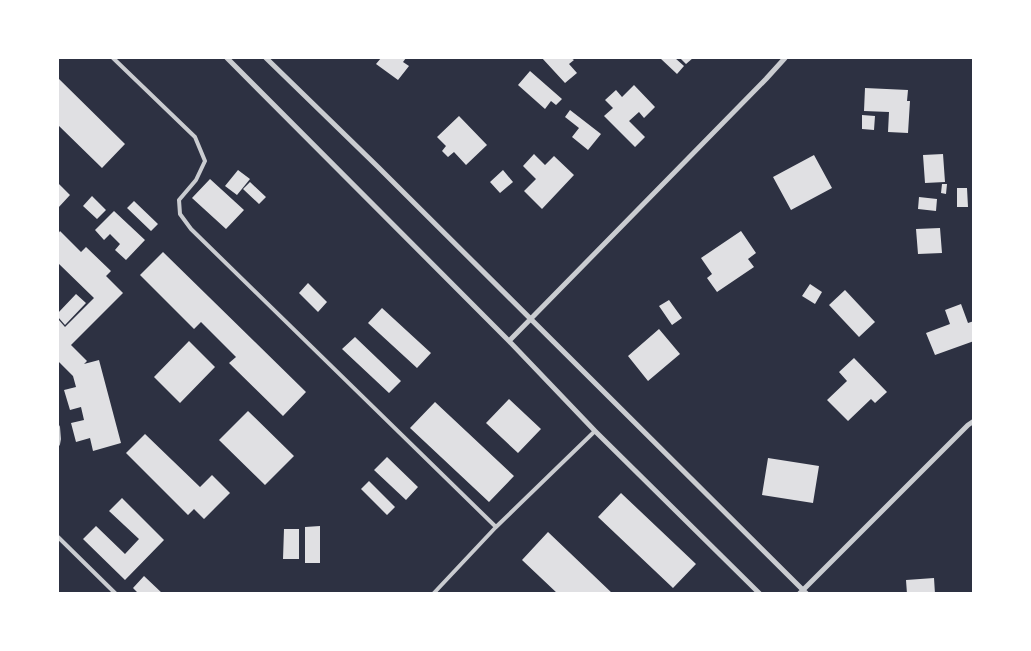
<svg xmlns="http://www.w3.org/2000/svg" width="1031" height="651" viewBox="0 0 1031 651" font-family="'Exo 2',sans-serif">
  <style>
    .building { fill: #e0e0e3 }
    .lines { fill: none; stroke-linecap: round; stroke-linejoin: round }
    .service { stroke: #caccd0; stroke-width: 4 }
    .minor { stroke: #caccd0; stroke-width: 5 }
  </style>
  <rect width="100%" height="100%" fill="#2d3142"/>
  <path class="building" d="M381 58H406L403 62 409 66 398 80 376 64Z
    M542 58H571L574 60 569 64 577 73 565 83Z
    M660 58H675L684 66 677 74Z
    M680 58H693L686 64Z
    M530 71 562 99 556 105 551 101 545 109 518 85Z
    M58 78 125 144 102 168 58 125Z
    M634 85 655 107 644 118 639 112 629 121 645 137 635 147 604 116 613 108 605 100 616 90 622 97Z
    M865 88 908 90 907 101H910L908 133 888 132 889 112 864 111Z
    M570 110 601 134 588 150 572 137 579 128 565 117Z
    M862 115 875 116 874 130 862 129Z
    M459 116 487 145 466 165 454 152 448 157 442 151 446 146 437 137Z
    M534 154 545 165 554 156 574 175 542 209 524 191 536 179 523 166Z
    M943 154 945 182 925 183 923 155Z
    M814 155 832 188 791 210 773 177Z
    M238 170 250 179 237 195 225 186Z
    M503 170 513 182 500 193 490 182Z
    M210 179 244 210 226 229 192 198Z
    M250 182 266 197 259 204 243 189Z
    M58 183 70 195 58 208Z
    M942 184H947L946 194 941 193Z
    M957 188H967L968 207H957Z
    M92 196 106 210 97 219 83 206Z
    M919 197 937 199 936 211 918 209Z
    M134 201 158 224 151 231 127 208Z
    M114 211 145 240 126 260 115 250 120 244 110 234 104 240 95 230Z
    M940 228 942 253 918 254 916 229Z
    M60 231 81 252 86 247 111 271 106 276 123 293 71 345 87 361 84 364 99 360 121 443 93 451 90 438 76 442 71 423 84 420 81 407 70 410 64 390 76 387 73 376 58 361V319L65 327 94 298 58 263V234Z
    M741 231 756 253 748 259 754 267 717 292 707 278 712 274 701 258Z
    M163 252 306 392 283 416 229 363 236 357 201 322 194 329 140 275Z
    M308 283 327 302 318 312 299 293Z
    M810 284 822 292 815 304 802 296Z
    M845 290 875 322 859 337 829 305Z
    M76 294 86 303 65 325 58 317V313Z
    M669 300 682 318 672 325 659 306Z
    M961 304 968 323 974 321V341L935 355 926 333 950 324 945 310Z
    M382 308 431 353 417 368 368 323Z
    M659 329 680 354 648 381 628 356Z
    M355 337 401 381 389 393 342 349Z
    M189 341 215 367 180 403 154 377Z
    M854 358 887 392 875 403 871 399 848 421 827 400 847 381 839 372Z
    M509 399 541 429 518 453 486 423Z
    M435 402 514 476 489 502 410 428Z
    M248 411 294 456 265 485 219 440Z
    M145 434 200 487 212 475 230 493 204 519 194 509 188 515 126 453Z
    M387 457 418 487 406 500 374 470Z
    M768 458 819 466 813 503 762 495Z
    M369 481 395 507 387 515 361 489Z
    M621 493 696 564 673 588 598 517Z
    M122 498 164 540 125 580 83 539 96 526 125 554 139 539 109 511Z
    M320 526V563H305V527Z
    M284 529H299V559H283Z
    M548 532 613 594H558L522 560Z
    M144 576 163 594H139L133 588Z
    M934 578 935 594H907L906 580Z"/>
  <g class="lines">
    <path class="service" d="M113 58 195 137 205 161 196 180 179 200 180 214 191 229 496 527
      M58 427 59 439 58 444
      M58 537 116 594
      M433 594 496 527 595 431"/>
    <path class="minor" d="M227 58 509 341 595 431 760 594
      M266 58 377 166 807 594
      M509 341 766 79 785 58
      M799 594 968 425 974 421"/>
  </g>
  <rect width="1031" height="651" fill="none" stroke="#ffffff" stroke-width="118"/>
</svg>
